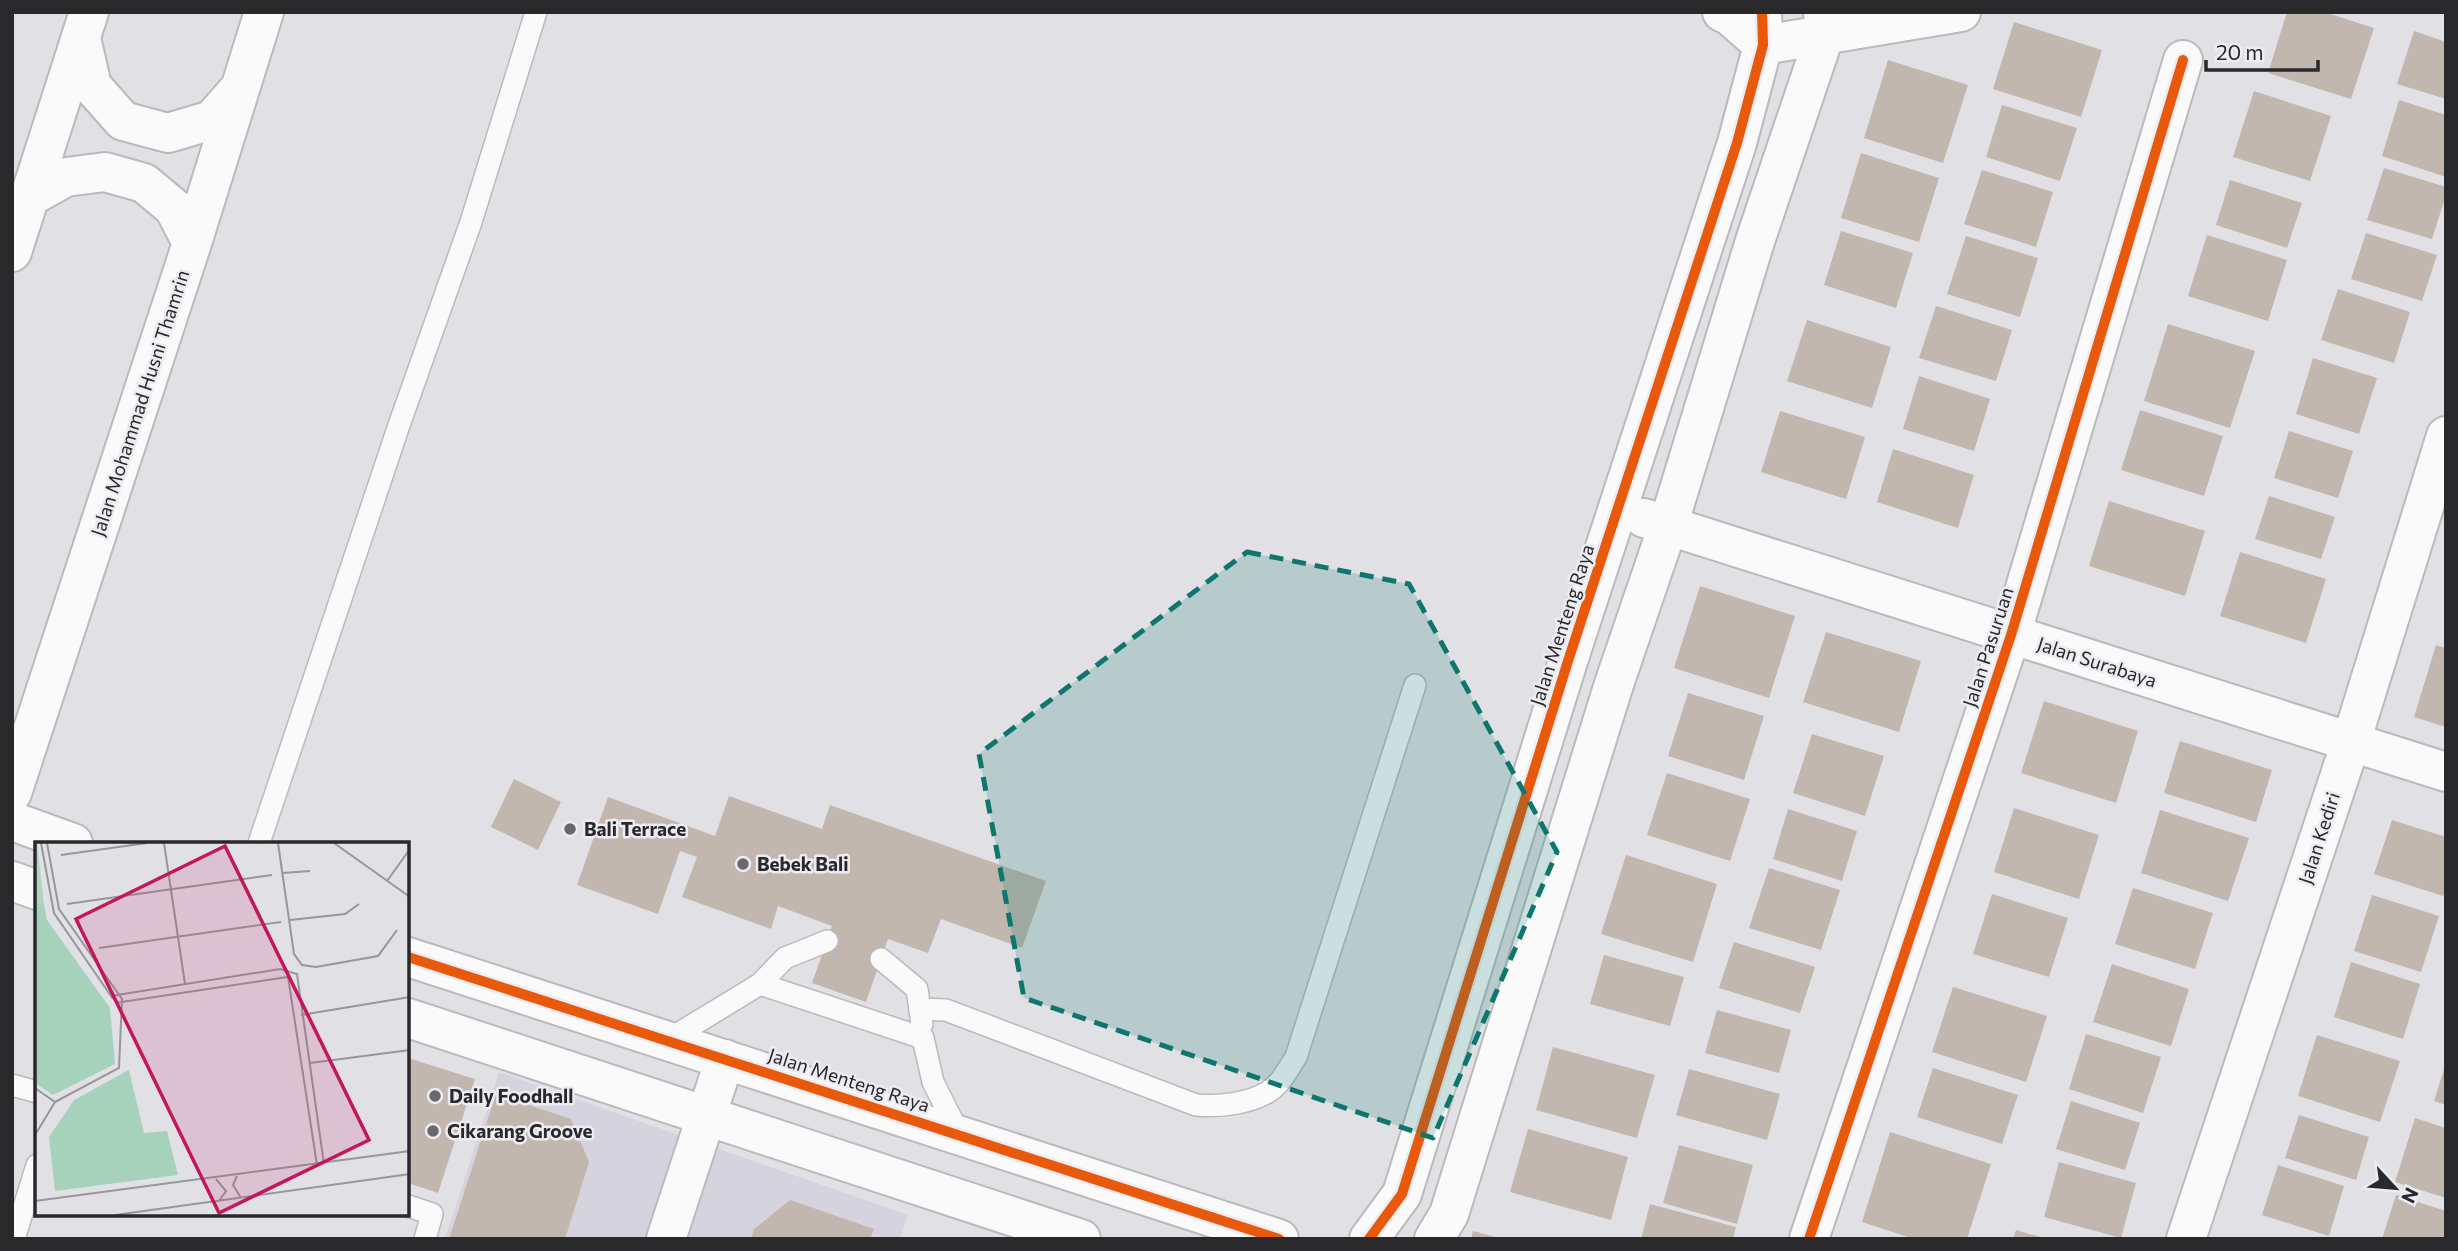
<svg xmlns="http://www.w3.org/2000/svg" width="2458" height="1251" viewBox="0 0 2458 1251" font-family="Commissioner,sans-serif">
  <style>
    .built { fill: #d5d3dd }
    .building { fill: #c2b7ae }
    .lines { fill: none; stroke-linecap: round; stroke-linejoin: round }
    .lane-casing { stroke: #bababd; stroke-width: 24 }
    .street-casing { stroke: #bababd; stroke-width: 42 }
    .secondary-casing { stroke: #bababd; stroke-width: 42 }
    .lane { stroke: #fafafb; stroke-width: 21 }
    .street { stroke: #fafafb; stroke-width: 38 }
    .secondary { stroke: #fafafb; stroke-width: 38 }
    .cycleway-casing { stroke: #edecf3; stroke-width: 15 }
    .cycleway { stroke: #e8590c; stroke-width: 10 }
    .marked { fill: #0f766e; fill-opacity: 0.2; stroke: #0f766e; stroke-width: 5; stroke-dasharray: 14 9; stroke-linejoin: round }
    .poi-dot { fill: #69696c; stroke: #edecf3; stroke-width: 2.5 }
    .labels { text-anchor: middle; stroke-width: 5; stroke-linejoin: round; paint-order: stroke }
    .street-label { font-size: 19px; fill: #29292b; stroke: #edecf3 }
    .poi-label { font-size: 19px; font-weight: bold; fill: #29292b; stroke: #edecf3; text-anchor: start }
    .inset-road { fill: none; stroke: #97979b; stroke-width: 2 }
    .view { fill: #c2185b; fill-opacity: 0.15; stroke: #c2185b; stroke-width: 3.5 }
    .inset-edge { fill: none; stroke: #29292b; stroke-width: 3.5 }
  </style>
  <rect width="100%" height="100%" fill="#e1e0e5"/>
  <path class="built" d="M499 1072 908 1215 900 1239H445Z"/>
  <path class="building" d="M2287 12H2324L2374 28 2351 99 2268 73Z
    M2014 22 2102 50 2081 117 1993 89Z
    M2414 31 2446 42V99L2397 84Z
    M1888 60 1968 85 1943 163 1864 138Z
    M2254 91 2331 116 2310 181 2233 157Z
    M2399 100 2446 115V177L2382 156Z
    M2002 105 2077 128 2060 181 1986 157Z
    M1861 153 1939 178 1919 242 1841 218Z
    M2384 168 2446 187V195L2432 239 2367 220Z
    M1982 170 2053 192 2036 247 1964 224Z
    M2230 180 2302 203 2287 248 2216 225Z
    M1841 231 1913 253 1896 308 1824 285Z
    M2366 233 2437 255 2422 301 2351 279Z
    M2207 235 2287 260 2268 321 2188 296Z
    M1966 236 2038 258 2020 317 1947 294Z
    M2338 289 2410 312 2394 363 2321 340Z
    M1936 306 2012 330 1996 381 1919 358Z
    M1807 320 1891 347 1872 408 1787 381Z
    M2168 324 2255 351 2230 428 2144 401Z
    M2313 358 2377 378 2359 434 2296 414Z
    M1919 376 1990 399 1974 451 1903 429Z
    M2140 410 2223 436 2204 496 2121 470Z
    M1780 411 1865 437 1846 499 1761 472Z
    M2289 431 2353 451 2338 498 2274 478Z
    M1893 449 1974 475 1958 528 1877 502Z
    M2269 496 2335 517 2321 559 2255 539Z
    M2109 501 2205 531 2185 596 2089 566Z
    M2240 552 2326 579 2306 643 2220 616Z
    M1700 586 1795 616 1769 698 1674 668Z
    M1826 632 1921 661 1899 732 1803 702Z
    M2436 645 2446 648V727L2414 717Z
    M1688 693 1764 716 1744 780 1668 756Z
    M2044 701 2138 731 2116 803 2021 773Z
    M1812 734 1884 756 1865 816 1793 793Z
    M2180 741 2272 770 2256 822 2164 793Z
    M1667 773 1750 799 1730 861 1647 835Z
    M514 779 561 802 538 850 491 827Z
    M729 796 822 829 830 805 1046 881 1022 948 941 919 928 953 888 939 866 1002 812 983 832 926 778 906 771 929 682 897 697 857 680 851 658 914 577 885 608 797 715 836Z
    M2014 808 2099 835 2079 899 1994 872Z
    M1788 809 1857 831 1842 881 1773 859Z
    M2160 810 2249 838 2228 901 2141 873Z
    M2392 820 2446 837V886L2443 896 2374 874Z
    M1626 855 1717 884 1693 962 1601 934Z
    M1769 868 1840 890 1821 950 1749 928Z
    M2133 888 2213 913 2195 969 2115 944Z
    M1992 894 2068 918 2049 977 1973 954Z
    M2372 895 2439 916 2421 972 2354 951Z
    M1734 942 1815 967 1800 1013 1719 988Z
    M1604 955 1684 977 1670 1026 1590 1004Z
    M2351 962 2420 984 2403 1039 2334 1017Z
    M2112 964 2189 989 2171 1046 2093 1022Z
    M1953 987 2047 1016 2026 1082 1932 1052Z
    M1717 1010 1791 1030 1779 1073 1705 1053Z
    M2086 1034 2161 1057 2143 1113 2069 1089Z
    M2317 1035 2400 1061 2380 1122 2298 1096Z
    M1553 1047 1655 1075 1637 1138 1536 1110Z
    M408 1058 475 1079 438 1193 408 1183Z
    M2445 1066H2446V1105L2434 1101Z
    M1933 1068 2018 1095 2002 1144 1917 1117Z
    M1689 1069 1780 1094 1767 1140 1676 1115Z
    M496 1094 571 1119 589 1162 565 1239H449Z
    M2071 1101 2140 1123 2125 1170 2056 1149Z
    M2299 1115 2369 1137 2356 1180 2285 1158Z
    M2415 1118 2446 1128V1198L2395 1182Z
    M1528 1129 1628 1157 1611 1220 1510 1192Z
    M1890 1132 1991 1164 1967 1239H1914L1862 1222Z
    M1679 1145 1753 1165 1737 1224 1663 1203Z
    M2059 1162 2136 1183 2121 1238 2044 1217Z
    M2278 1165 2344 1186 2329 1236 2262 1215Z
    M2396 1195 2446 1211V1239H2382Z
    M790 1200 874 1229 870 1239H751L754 1229Z
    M1650 1204 1736 1227 1733 1239H1641Z
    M2016 1230 2044 1238V1239H2013Z
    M1473 1231 1499 1238V1239H1471Z"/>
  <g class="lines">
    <g class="lane-casing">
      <path id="lane" d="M259 843 398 428 471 222 536 12
        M881 959 917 989 922 1024
        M760 984 785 958 827 941
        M920 1009 946 1010 1196 1105C1218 1107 1249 1104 1268 1092 1281 1084 1288 1069 1296 1057L1415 685
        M668 1040 760 984 923 1038 933 1082 959 1134
        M12 1085 37 1092
        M408 1206 432 1214 425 1239
        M14 1239 37 1165"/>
    </g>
    <g class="street-casing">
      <path id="street" d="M1722 12 1730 16 1763 45 1961 12
        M1644 518 2446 772
        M12 821 73 843
        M12 881 37 890
        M408 957 1279 1239
        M408 1018 1081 1239
        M666 1239 725 1059
        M1369 1239 1402 1194 1568 661 1737 143 1763 45 1762 12
        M1434 1239 1449 1214 1614 684 1668 526 1755 241 1825 34 1823 12
        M1809 1239 2011 635 2183 60
        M2186 1239 2351 742 2446 436"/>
    </g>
    <g class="secondary-casing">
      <path id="secondary" d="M81 38 92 86 123 121 168 133 212 120 239 89
        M30 197 66 177 105 172 144 183 174 208 192 243
        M12 252 89 12
        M12 793 192 243 264 12"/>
    </g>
    <use href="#lane" class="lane"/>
    <use href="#street" class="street"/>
    <use href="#secondary" class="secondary"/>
    <g class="cycleway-casing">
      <path id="cycleway" d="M408 957 1279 1239
        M1369 1239 1402 1194 1568 661 1737 143 1763 45 1762 12
        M1809 1239 2011 635 2183 60"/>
    </g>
    <use href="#cycleway" class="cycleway"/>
  </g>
  <path class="marked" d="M1247 552 1409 584 1557 852 1433 1138 1024 998 979 754Z"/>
  <g class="poi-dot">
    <circle cx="570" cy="829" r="7"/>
    <circle cx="743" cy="864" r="7"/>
    <circle cx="435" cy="1096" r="7"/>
    <circle cx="433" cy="1131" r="7"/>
  </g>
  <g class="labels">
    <g class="street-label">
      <text transform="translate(140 403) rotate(-72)" y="7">Jalan Mohammad Husni Thamrin</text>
      <text transform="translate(1562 625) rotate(-72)" y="7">Jalan Menteng Raya</text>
      <text transform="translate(1988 647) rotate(-72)" y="7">Jalan Pasuruan</text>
      <text transform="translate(2097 662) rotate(18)" y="7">Jalan Surabaya</text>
      <text transform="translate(2319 838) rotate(-72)" y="7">Jalan Kediri</text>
      <text transform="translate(849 1080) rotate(18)" y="7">Jalan Menteng Raya</text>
    </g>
    <g class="poi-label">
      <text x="584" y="836">Bali Terrace</text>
      <text x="757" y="871">Bebek Bali</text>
      <text x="449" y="1103">Daily Foodhall</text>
      <text x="447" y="1138">Cikarang Groove</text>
    </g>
  </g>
  <g transform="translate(35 842)">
    <rect width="374" height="374" fill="#e1e0e5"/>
    <path d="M0 1H2L9 62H0Z" fill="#b2d4c3"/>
    <path d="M0 62H9L12 78 75 166 80 222 18 253 0 241ZM94 228 109 291 132 289 143 333 20 349 14 295 39 258Z" fill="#a6d2bc"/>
    <path class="inset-road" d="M6 1 19 71 78 157M12 1 24 67 87 157 84 226 20 260M129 1 150 142M243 1 259 112 267 123 281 125 343 114 362 88M299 1 375 55M26 13 112 1M248 31 275 29M352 39 375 7M32 62 237 33M255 78 310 72 324 62M64 106 246 80M76 154 245 127 262 132 289 322M80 161 253 135 282 323M266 173 375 155M275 221 375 208M0 246 20 260M0 293 20 260M202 334 198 343 206 356M181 337 191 349 184 359M0 359 375 309M80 373 375 332"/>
    <path class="view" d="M190 4 334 298 184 371 41 77Z"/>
    <rect width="374" height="374" class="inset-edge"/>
  </g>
  <rect width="2458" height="1251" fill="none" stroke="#29292b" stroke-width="28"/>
  <g transform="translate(2395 1188) rotate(116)" stroke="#edecf3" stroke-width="5" paint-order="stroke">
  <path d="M0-5L12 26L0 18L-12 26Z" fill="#29292b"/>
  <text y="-10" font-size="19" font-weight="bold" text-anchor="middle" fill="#29292b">N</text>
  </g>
  <path d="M2206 60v10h112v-10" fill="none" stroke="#29292b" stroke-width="3.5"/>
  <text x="2216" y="60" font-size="21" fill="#29292b" stroke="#edecf3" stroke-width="5" paint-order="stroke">20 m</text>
</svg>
